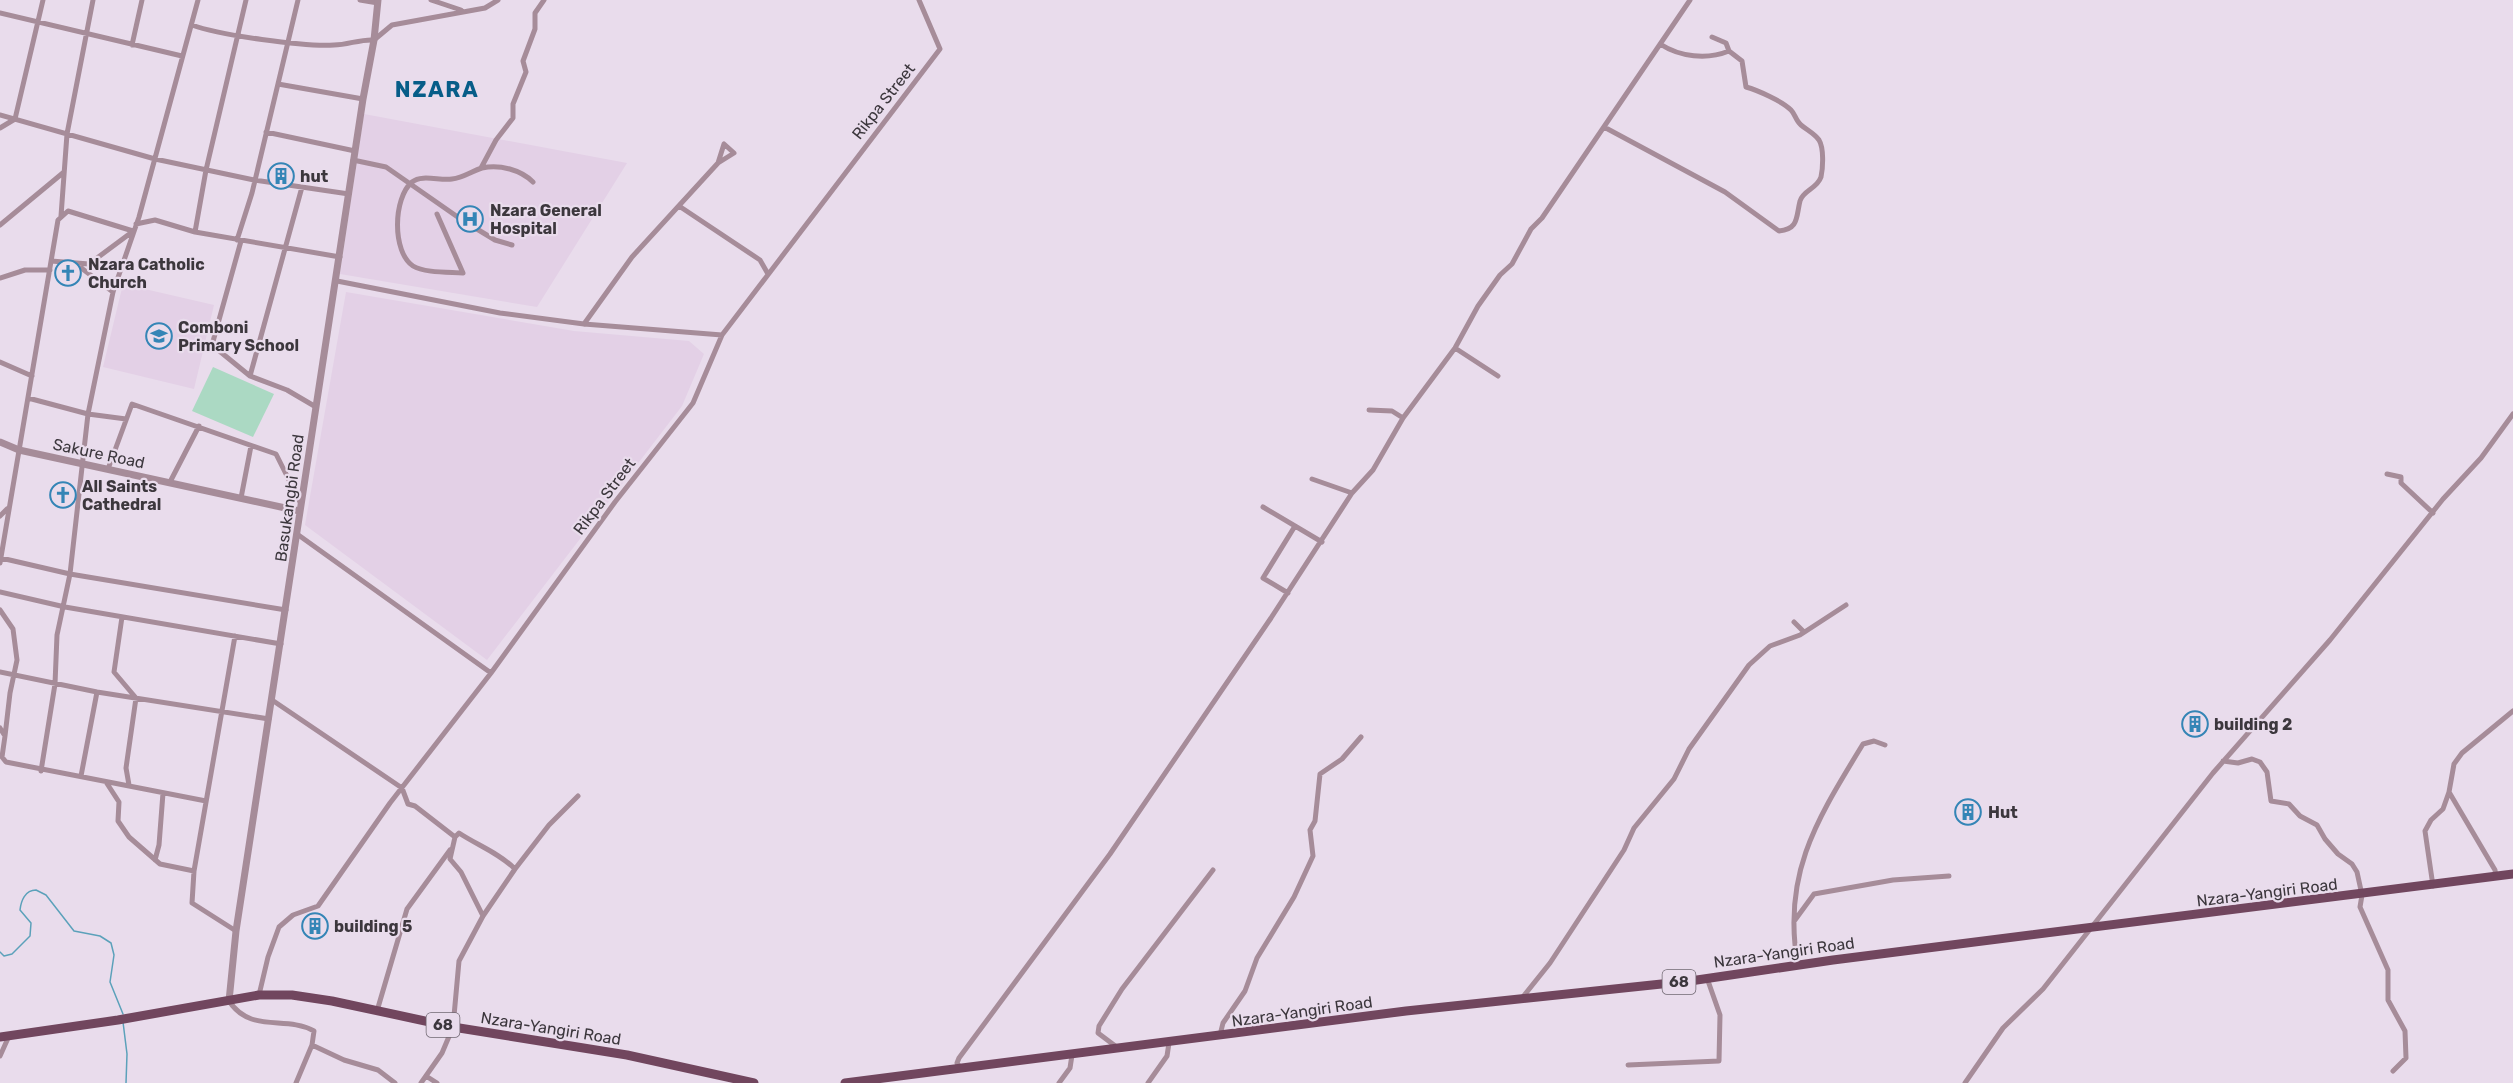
<svg xmlns="http://www.w3.org/2000/svg" width="2513" height="1083" viewBox="0 0 2513 1083" font-family="Rubik,sans-serif">
  <style>
    .built { fill: #e3d0e6 }
    .green { fill: #abd9c3 }
    .lines { fill: none; stroke-linecap: round; stroke-linejoin: round }
    .stream { stroke: #5ba1ba; stroke-width: 1.5 }
    .minor { stroke: #a68c99; stroke-width: 5 }
    .tertiary { stroke: #a68c99; stroke-width: 7 }
    .primary { stroke: #71465e; stroke-width: 9 }
    .labels { text-anchor: middle; stroke-width: 4.5; stroke-linejoin: round; paint-order: stroke }
    .shield { fill: #e9dcec; stroke: #706872; stroke-width: 1.5 }
    .shield-label { font-size: 15px; font-weight: bold; fill: #3c373d }
    .street-label { font-size: 16px; fill: #3c373d; stroke: #e9dcec }
    .poi-label { font-size: 16px; font-weight: bold; fill: #3c373d; stroke: #e9dcec; text-anchor: start }
    .district-label { font-size: 22px; font-weight: bold; letter-spacing: 1.5px; fill: #075d88; stroke: #e9dcec }
  </style>
  <rect width="100%" height="100%" fill="#e9dcec"/>
  <path class="built" d="M364 114 627 163 537 307 340 274Z
    M123 284 214 305 194 389 103 367Z
    M346 292 574 331 689 341 704 354 682 406 487 660 305 525Z"/>
  <path class="green" d="M213 367 274 394 253 437 192 411Z"/>
  <g class="lines">
    <path class="stream" d="M0 952 4 956 12 954 30 936 31 923 20 910C21 901 25 890 36 890L46 895 74 931 100 936 111 943 114 955 110 982 123 1014
      M123 1022 127 1054 126 1083"/>
    <path class="minor" d="M360 0 378 3
      M431 0 461 10
      M0 13 182 56
      M192 25C218 35 305 47 334 45 348 45 360 39 374 40L392 25 485 8 498 0
      M1660 44C1680 57 1707 60 1729 51
      M132 45 142 0
      M278 84 363 99
      M0 115 155 159 254 180 349 194
      M1604 127 1725 192 1779 231C1799 229 1796 217 1800 201 1803 190 1817 189 1821 177 1823 168 1824 148 1819 140 1815 134 1807 130 1801 125 1796 121 1795 114 1791 110 1782 101 1757 90 1746 87L1742 61 1729 51 1726 43 1712 37
      M0 128 15 119 43 0
      M266 132 355 151
      M353 160 386 167 462 220 495 240 512 245
      M481 168 496 140 513 118V104L526 72 523 61 535 29V13L544 0
      M679 206 760 260 768 274
      M437 214 463 273
      M61 216 67 134 93 0
      M136 224 155 220 195 232 340 257
      M0 225 64 172
      M195 232 206 170 246 0
      M237 240 252 193 298 0
      M241 241 212 345 250 376 287 390 316 407
      M51 261 89 264 132 232
      M76 264 113 292
      M463 273C449 272 424 273 413 266 392 252 393 198 412 182 422 174 440 181 452 179 463 178 472 171 482 168 500 164 521 170 533 182
      M0 278 25 270H50
      M337 281 500 313 584 324 722 335
      M584 324 632 257 718 163 734 153 724 144 718 163
      M1455 348 1498 376
      M0 362 32 376
      M250 376 302 187
      M28 398 88 414 126 419
      M1369 410 1392 411 1403 418
      M108 469 132 404 276 454 301 504
      M2387 474 2401 477V483L2433 513
      M1312 479 1352 493
      M170 482 199 426
      M241 498 251 446
      M1263 507 1322 542
      M0 516 7 509
      M297 534 491 673
      M1 558 70 574 286 610
      M0 563 58 220 68 211 133 231
      M0 592 65 607 281 644
      M1288 593 1263 578 1295 526
      M0 610 13 629 17 660 10 693 5 736
      M122 617 114 672 136 698 126 768 129 785
      M1794 622 1804 632
      M0 672 97 692 269 719
      M272 700 402 788 408 804 415 806 455 837 450 859 461 872 483 916 459 961 453 1027 442 1053 421 1083
      M0 728 5 736 2 757 6 762 206 801
      M2223 761 2238 763 2252 759 2260 762 2267 772 2271 801 2289 804 2300 816 2317 825 2325 839 2338 854 2352 864 2357 872 2362 895 2360 907 2388 970V1000L2405 1031 2406 1058 2393 1071
      M41 771 55 684 57 635 70 574 88 414 113 292 139 217 198 0
      M81 776 97 692
      M106 782 119 802 118 821 129 837 160 864 194 871 192 903 236 931
      M455 837 459 833C477 845 499 853 515 869
      M155 860 159 845 163 793
      M194 871 235 636
      M2496 877 2495 870 2449 792 2454 764 2462 753 2513 711
      M2433 886 2425 831 2431 820 2443 809 2449 792
      M483 916 515 869 549 825 578 796
      M1795 920 1814 894 1893 880 1949 876
      M1798 966C1781 874 1818 818 1863 744L1874 741 1885 745
      M259 995 268 957 279 927 293 915 318 906 390 803 491 673 615 502 693 403 722 335 940 49 919 0
      M1522 998 1550 963 1624 850 1634 828 1674 779 1689 749 1749 665 1770 646 1800 635 1846 605
      M229 1001C251 1034 285 1015 314 1031L312 1045 296 1083
      M377 1011 407 909 450 850
      M1220 1035 1223 1023 1245 991 1257 958 1294 897 1313 856 1310 830 1315 821 1320 774 1342 759 1361 737
      M312 1045 344 1060 378 1070 395 1083
      M1118 1048 1098 1033 1099 1026 1122 989 1213 870
      M0 1056 9 1036
      M1628 1065 1719 1061 1720 1015 1707 978
      M961 1069 957 1063 959 1058 1110 854 1271 618 1352 493 1373 470 1403 418 1455 348 1478 306 1500 275 1512 264 1531 229 1542 218 1690 0
      M426 1076 437 1083
      M1059 1083 1070 1068 1072 1055
      M1148 1083 1167 1056 1169 1043
      M1965 1083 2003 1028 2043 989 2213 773 2330 640 2443 499 2481 458 2513 414"/>
    <path class="tertiary" d="M0 442 19 450 299 511
      M229 1001 236 931 363 99 374 40 378 0"/>
    <path class="primary" d="M0 1037 118 1020 259 995H292L332 1001 453 1027 627 1055 754 1083
      M845 1083 1406 1011 1690 981 1833 960 2513 874"/>
  </g>
  <defs>
    <g id="building-ring" transform="scale(1.35)"><circle r="9.5" fill="#e9dcec" stroke="#3485b6" stroke-width="1.5"/><path d="M-4-6H4V6H1V3H-1V6H-4ZM-2.5-4.3h1.7v1.8h-1.7ZM.8-4.3h1.7v1.8H.8ZM-2.5-1h1.7V.8h-1.7ZM.8-1h1.7V.8H.8Z" fill="#3485b6"/></g>
    <g id="hospital-ring" transform="scale(1.35)"><circle r="9.5" fill="#e9dcec" stroke="#3485b6" stroke-width="1.5"/><path d="M-5-5h3v3.5h4V-5h3V5h-3V1.5h-4V5h-3Z" fill="#3485b6"/></g>
    <g id="church-ring" transform="scale(1.35)"><circle r="9.5" fill="#e9dcec" stroke="#3485b6" stroke-width="1.5"/><path d="M-1.2-6h2.4v3.5h3.3v2.4h-3.3V6h-2.4V-.1h-3.3v-2.4h3.3Z" fill="#3485b6"/></g>
    <g id="school-ring" transform="scale(1.35)"><circle r="9.5" fill="#e9dcec" stroke="#3485b6" stroke-width="1.5"/><path d="M0-5L7-2L0 1L-7-2ZM-4 1L0 2.5L4 1V4Q0 6-4 4Z" fill="#3485b6"/></g>
  </defs>
  <g fill-rule="evenodd">
    <use href="#building-ring" x="281" y="176"/>
    <use href="#hospital-ring" x="470" y="219"/>
    <use href="#church-ring" x="68" y="273"/>
    <use href="#school-ring" x="159" y="336"/>
    <use href="#church-ring" x="63" y="495"/>
    <use href="#building-ring" x="2195" y="724"/>
    <use href="#building-ring" x="1968" y="812"/>
    <use href="#building-ring" x="315" y="926"/>
  </g>
  <g class="labels">
    <g class="shield">
      <rect x="1662.5" y="970" width="33" height="24" rx="4.5"/>
      <rect x="426.5" y="1013" width="33" height="24" rx="4.5"/>
    </g>
    <g class="shield-label">
      <text x="1679" y="987">68</text>
      <text x="443" y="1030">68</text>
    </g>
    <g class="street-label">
      <text transform="translate(883 101) rotate(-52)" y="6">Rikpa Street</text>
      <text transform="translate(99 453) rotate(12)" y="6">Sakure Road</text>
      <text transform="translate(604 496) rotate(-53)" y="6">Rikpa Street</text>
      <text transform="translate(289 498) rotate(-82)" y="6">Basukangbi Road</text>
      <text transform="translate(2267 892) rotate(-7)" y="6">Nzara-Yangiri Road</text>
      <text transform="translate(1784 952) rotate(-8)" y="6">Nzara-Yangiri Road</text>
      <text transform="translate(1302 1011) rotate(-8)" y="6">Nzara-Yangiri Road</text>
      <text transform="translate(551 1028) rotate(9)" y="6">Nzara-Yangiri Road</text>
    </g>
    <g class="poi-label">
      <text x="300" y="182">hut</text>
      <text x="490" y="216">Nzara General<tspan x="490" dy="18">Hospital</tspan></text>
      <text x="88" y="270">Nzara Catholic<tspan x="88" dy="18">Church</tspan></text>
      <text x="178" y="333">Comboni<tspan x="178" dy="18">Primary School</tspan></text>
      <text x="82" y="492">All Saints<tspan x="82" dy="18">Cathedral</tspan></text>
      <text x="2214" y="730">building 2</text>
      <text x="1988" y="818">Hut</text>
      <text x="334" y="932">building 5</text>
    </g>
    <g class="district-label">
      <text x="437" y="97">NZARA</text>
    </g>
  </g>
</svg>
